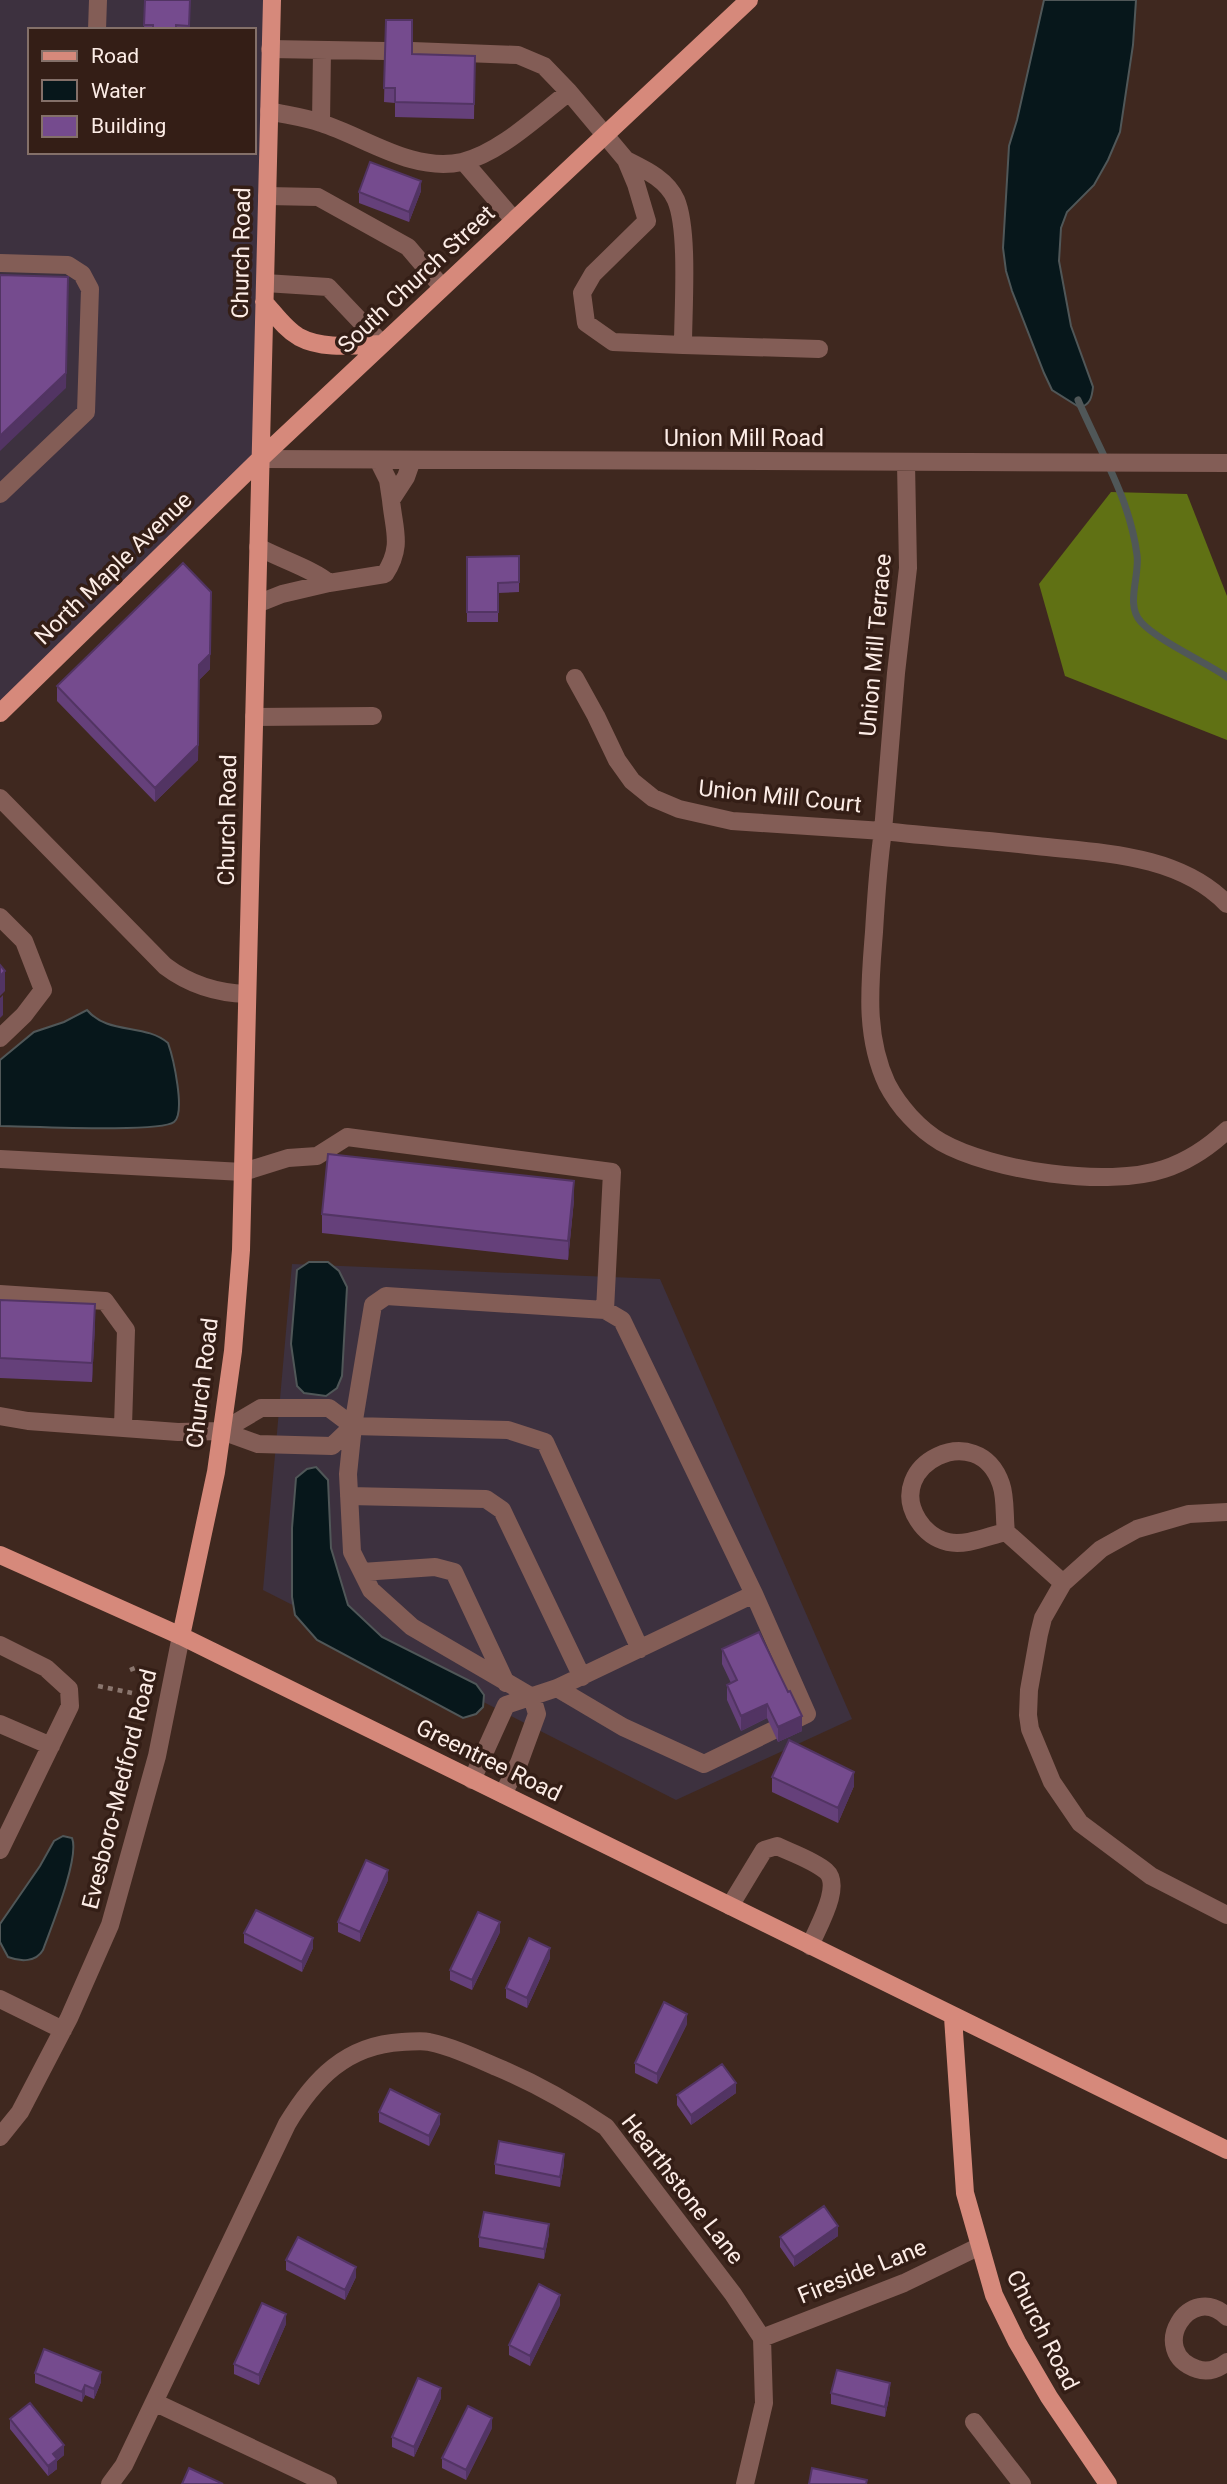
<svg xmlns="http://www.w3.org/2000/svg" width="1227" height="2484" viewBox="0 0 1227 2484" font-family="Roboto,sans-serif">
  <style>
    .commercial { fill: #3d313f; fill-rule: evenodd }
    .forest { fill: #607114 }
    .water { fill: #07171b; stroke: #505758; stroke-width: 2 }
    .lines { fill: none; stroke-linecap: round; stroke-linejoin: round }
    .stream { stroke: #505758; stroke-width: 7 }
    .path { stroke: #8a766e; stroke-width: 4.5; stroke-dasharray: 5 5; stroke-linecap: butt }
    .minor { stroke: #835d56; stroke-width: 18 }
    .major { stroke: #d6897b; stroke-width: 18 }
    .wall { fill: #65407a }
    .shaded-wall { fill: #523463 }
    .building { fill: #754b8e; stroke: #523463; stroke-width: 2 }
    .labels { text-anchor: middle; stroke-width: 7; stroke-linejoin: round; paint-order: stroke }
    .street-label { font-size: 23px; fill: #fcece6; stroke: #341e16 }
  </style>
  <rect width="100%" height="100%" fill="#3f281f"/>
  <path class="commercial" d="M0 0H272L260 459 0 713ZM30 30H254V152H30Z
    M292 1264 660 1279 852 1719 676 1800 263 1590Z"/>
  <path class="forest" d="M1111 492 1187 494 1227 596V740L1065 676 1039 584Z"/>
  <path class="water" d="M1044 0H1136L1133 45 1120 132 1108 160 1094 185 1067 212 1061 228 1059 261 1071 326 1093 387C1092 397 1090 406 1079 407L1052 390 1044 373 1012 291 1006 271 1003 248 1009 146 1017 120Z
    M87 1010C108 1035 145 1023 168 1043 173 1057 186 1113 174 1122 160 1133 26 1126 0 1126V1060L34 1032 64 1022Z
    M309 1262H328L339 1271 347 1287 342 1376 337 1388 326 1396 304 1393 297 1386 291 1344 297 1270Z
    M316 1467 328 1480 331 1548 348 1605 382 1637 476 1684 484 1695 483 1707 476 1714 463 1718 317 1640 295 1615 292 1597V1528L296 1478 307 1469Z
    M63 1836 72 1838C80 1857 51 1928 43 1950 36 1962 21 1962 8 1957L0 1942V1924L40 1866 54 1841Z"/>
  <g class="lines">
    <path class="stream" d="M1078 400C1100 451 1130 499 1137 555 1140 576 1125 605 1141 622 1157 640 1205 662 1227 677"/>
    <path class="path" d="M130 1670 135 1668
      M98 1686 132 1693"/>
    <path class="minor" d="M97 30 98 0
      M270 49 386 51
      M412 51 518 55 544 66 569 92 626 160 636 184 647 221 593 274 582 293 586 323 613 342 683 345C683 309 689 231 676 200 667 179 644 169 626 160
      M269 111C286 115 304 117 321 123 365 137 413 173 462 162 500 153 539 115 569 92
      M321 123 322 50
      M464 162 514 220
      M267 196 318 197 408 247 442 287
      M0 263 68 265 82 274 90 289 86 412 0 494
      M265 283 328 287 382 344
      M683 345 819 349
      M260 459 1227 463
      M378 460 388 480 391 500 406 477 412 460
      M329 583 385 574C403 546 394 531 391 500
      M257 604 282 594 329 583C315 570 278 558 258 547
      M575 678 596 716 617 760 632 781 653 798 679 809 732 821 883 831 896 673 908 568 906 463
      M254 717 373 716
      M0 798 165 966C190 985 216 993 247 994
      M1227 904C1179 854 1101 853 1037 846 986 840 934 837 883 831 878 865 876 898 874 932 870 983 864 1035 887 1084 899 1107 919 1129 941 1142 992 1171 1108 1188 1164 1169 1188 1161 1209 1147 1227 1130
      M0 917 24 941 43 990 24 1015 0 1038
      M0 1159 243 1172 288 1158 317 1156 347 1137 612 1172 605 1310
      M0 1294 105 1301 126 1330 123 1426
      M0 1416 28 1421 178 1432 222 1431 258 1444 332 1446 353 1426
      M222 1431 261 1408H329L353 1426 508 1430 545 1442 640 1649
      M349 1496 486 1499 502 1510 582 1677
      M1227 1512 1189 1514 1137 1529 1101 1549 1063 1583 1043 1618 1039 1634 1029 1690 1028 1715 1030 1729 1052 1782 1080 1823 1151 1876 1227 1915
      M1006 1532C1004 1517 1006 1498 1001 1484 978 1417 883 1465 918 1520 925 1531 935 1539 948 1542 966 1546 988 1536 1006 1532L1063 1583
      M362 1572 435 1567 454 1572 506 1683
      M0 1645 46 1668 69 1689 70 1706 0 1850
      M0 1724 51 1746
      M472 1780 506 1705 557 1688 754 1594
      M503 1794 519 1763 537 1714 532 1697 412 1627 371 1590 352 1552 348 1474 353 1426 373 1305 386 1296 605 1310 622 1320 754 1594 807 1714 704 1764 623 1727 557 1688
      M730 1906 764 1850 777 1846C792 1853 813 1860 826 1871 843 1886 817 1928 810 1946
      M0 1999 63 2030
      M0 2137 20 2112 69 2018 110 1925 157 1756 181 1636
      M1227 2317C1190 2280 1146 2352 1197 2369 1208 2373 1218 2369 1227 2362
      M762 2338 904 2283 978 2247
      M154 2402 328 2484
      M974 2422 1022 2484
      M110 2484 124 2465 287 2124C314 2079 346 2045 402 2042 411 2042 421 2040 429 2042 453 2047 476 2058 499 2068 537 2084 572 2104 606 2127L733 2294 762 2338 764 2403 745 2484"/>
    <path class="major" d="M264 302C275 314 285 329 299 337 323 350 356 345 382 344
      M0 713 260 459 749 0
      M0 1555 181 1636 1227 2150
      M181 1636 216 1472 233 1351 241 1250 272 0
      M953 2017 965 2193 994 2295 1017 2342 1049 2397 1108 2484"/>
  </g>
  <path class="wall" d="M145 0H190L189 30H144Z
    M386 20 412 54 475 56 474 119 395 117V103L384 102Z
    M421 191 409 222 359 203V192Z
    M519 556V592L498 593V622H467V557Z
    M210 669 199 680 198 760 155 802 57 701V686Z
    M574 1200 568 1260 322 1233V1214Z
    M0 1300 95 1324 92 1382 0 1378Z
    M722 1649 802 1731 778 1742 767 1718 741 1731 727 1700V1685L731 1683 722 1664Z
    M772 1777 854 1786 838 1823 772 1792Z
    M388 1880 360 1942 338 1932V1922Z
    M500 1932 472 1990 450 1980V1970Z
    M244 1933 313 1948 302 1972 244 1943Z
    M550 1958 527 2008 506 1998V1988Z
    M687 2024 657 2084 635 2073V2063Z
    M736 2093 691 2125 677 2105V2095Z
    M379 2112 440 2124 429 2146 379 2122Z
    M495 2164H564L560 2187 495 2174Z
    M549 2234 544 2259 479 2247V2237Z
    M838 2236 794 2267 780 2247V2237Z
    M286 2260 356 2277 345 2300 286 2270Z
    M560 2305 530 2366 509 2355V2345Z
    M286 2324 259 2385 234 2374V2364Z
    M35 2373 101 2382 94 2399 85 2395 82 2402 35 2383Z
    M831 2393H890L885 2417 831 2404Z
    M441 2398 414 2457 392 2447V2437Z
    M10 2419 64 2455 57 2461V2469L48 2476 10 2429Z
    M492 2428 466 2480 442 2468V2458Z"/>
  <path class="shaded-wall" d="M421 181V191L409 222V212Z
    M68 292 66 388 0 451V436Z
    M211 592 210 669 199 680 198 760 155 802V788L199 665Z
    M5 971V991L0 996V976Z
    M3 995V1015L0 1018V998Z
    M574 1181V1200L568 1260V1241Z
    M95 1304V1324L92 1382V1363Z
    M767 1704V1718L741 1731V1716Z
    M802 1716V1731L778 1742V1727Z
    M854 1772V1786L838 1823V1808Z
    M388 1870V1880L360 1942V1932Z
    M500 1922V1932L472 1990V1980Z
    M313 1938V1948L302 1972V1962Z
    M550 1948V1958L527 2008V1998Z
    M687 2014V2024L657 2084V2074Z
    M736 2083V2093L691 2125V2115Z
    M440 2114V2124L429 2146V2136Z
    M564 2154V2164L560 2187V2177Z
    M549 2224V2234L544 2259V2249Z
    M838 2226V2236L794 2267V2257Z
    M356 2267V2277L345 2300V2290Z
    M560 2295V2305L530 2366V2356Z
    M286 2314V2324L259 2385V2375Z
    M101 2372V2382L94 2399V2389Z
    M890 2383V2393L885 2417V2407Z
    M85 2385V2395L82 2402V2392Z
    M441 2388V2398L414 2457V2447Z
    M492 2418V2428L466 2480V2470Z
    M64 2445V2455L57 2461V2469L48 2476V2466L53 2454Z"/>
  <path class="building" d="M145 0H190L189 26 176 25V30H153V25H144Z
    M386 20H412V54L475 56 474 104 395 102V88H384Z
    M370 162 421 181 409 212 359 192Z
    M0 275 68 277 66 373 0 436Z
    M519 556V582L498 583V612H467V557Z
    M183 563 211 592 210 654 199 665 198 745 155 788 57 686Z
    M0 965 5 971 0 976Z
    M328 1154 574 1181 568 1241 322 1214Z
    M0 1300 95 1304 92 1363 0 1358Z
    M759 1632 788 1692 790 1691 802 1716 778 1727 767 1704 741 1716 727 1685 737 1680 722 1649Z
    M789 1740 854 1772 838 1808 772 1777Z
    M366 1860 388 1870 360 1932 338 1922Z
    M256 1910 313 1938 302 1962 244 1933Z
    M478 1912 500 1922 472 1980 450 1970Z
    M529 1938 550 1948 527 1998 506 1988Z
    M664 2002 687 2014 657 2074 635 2063Z
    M722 2064 736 2083 691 2115 677 2095Z
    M390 2089 440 2114 429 2136 379 2112Z
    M499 2141 564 2154 560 2177 495 2164Z
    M824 2206 838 2226 794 2257 780 2237Z
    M484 2212 549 2224 544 2249 479 2237Z
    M298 2237 356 2267 345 2290 286 2260Z
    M539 2284 560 2295 530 2356 509 2345Z
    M262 2303 286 2314 259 2375 234 2364Z
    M44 2349 101 2372 94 2389 85 2385 82 2392 35 2373Z
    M837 2370 890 2383 885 2407 831 2393Z
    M418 2378 441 2388 414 2447 392 2437Z
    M30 2403 64 2445 53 2454 57 2459 48 2466 10 2419Z
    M468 2406 492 2418 466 2470 442 2458Z
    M189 2468 223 2484H182Z
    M812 2468 867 2480 866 2484H809Z"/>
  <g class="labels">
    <g class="street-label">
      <text transform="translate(241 253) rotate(-89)" y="8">Church Road</text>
      <text transform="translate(416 279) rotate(-43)" y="8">South Church Street</text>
      <text x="744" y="446">Union Mill Road</text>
      <text transform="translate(113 568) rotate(-44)" y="8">North Maple Avenue</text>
      <text transform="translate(875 645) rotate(-85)" y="8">Union Mill Terrace</text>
      <text transform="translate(780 796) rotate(6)" y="8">Union Mill Court</text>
      <text transform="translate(227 820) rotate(-89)" y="8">Church Road</text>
      <text transform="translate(202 1383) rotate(-83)" y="8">Church Road</text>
      <text transform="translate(489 1760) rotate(26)" y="8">Greentree Road</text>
      <text transform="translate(119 1789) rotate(-76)" y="8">Evesboro-Medford Road</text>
      <text transform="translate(683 2189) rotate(52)" y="8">Hearthstone Lane</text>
      <text transform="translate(862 2271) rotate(-22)" y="8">Fireside Lane</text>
      <text transform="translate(1043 2330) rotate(63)" y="8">Church Road</text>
    </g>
  </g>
  <rect x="28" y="28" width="228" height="126" fill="#341e16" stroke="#847069" stroke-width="2"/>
  <rect x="42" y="51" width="35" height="10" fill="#d6897b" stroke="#847069" stroke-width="2"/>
  <text x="91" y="63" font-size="21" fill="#fcece6">Road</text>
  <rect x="42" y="80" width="35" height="21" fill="#07171b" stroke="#847069" stroke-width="2"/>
  <text x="91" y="98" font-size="21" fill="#fcece6">Water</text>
  <rect x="42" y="116" width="35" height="21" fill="#754b8e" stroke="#847069" stroke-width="2"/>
  <text x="91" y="133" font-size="21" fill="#fcece6">Building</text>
</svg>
